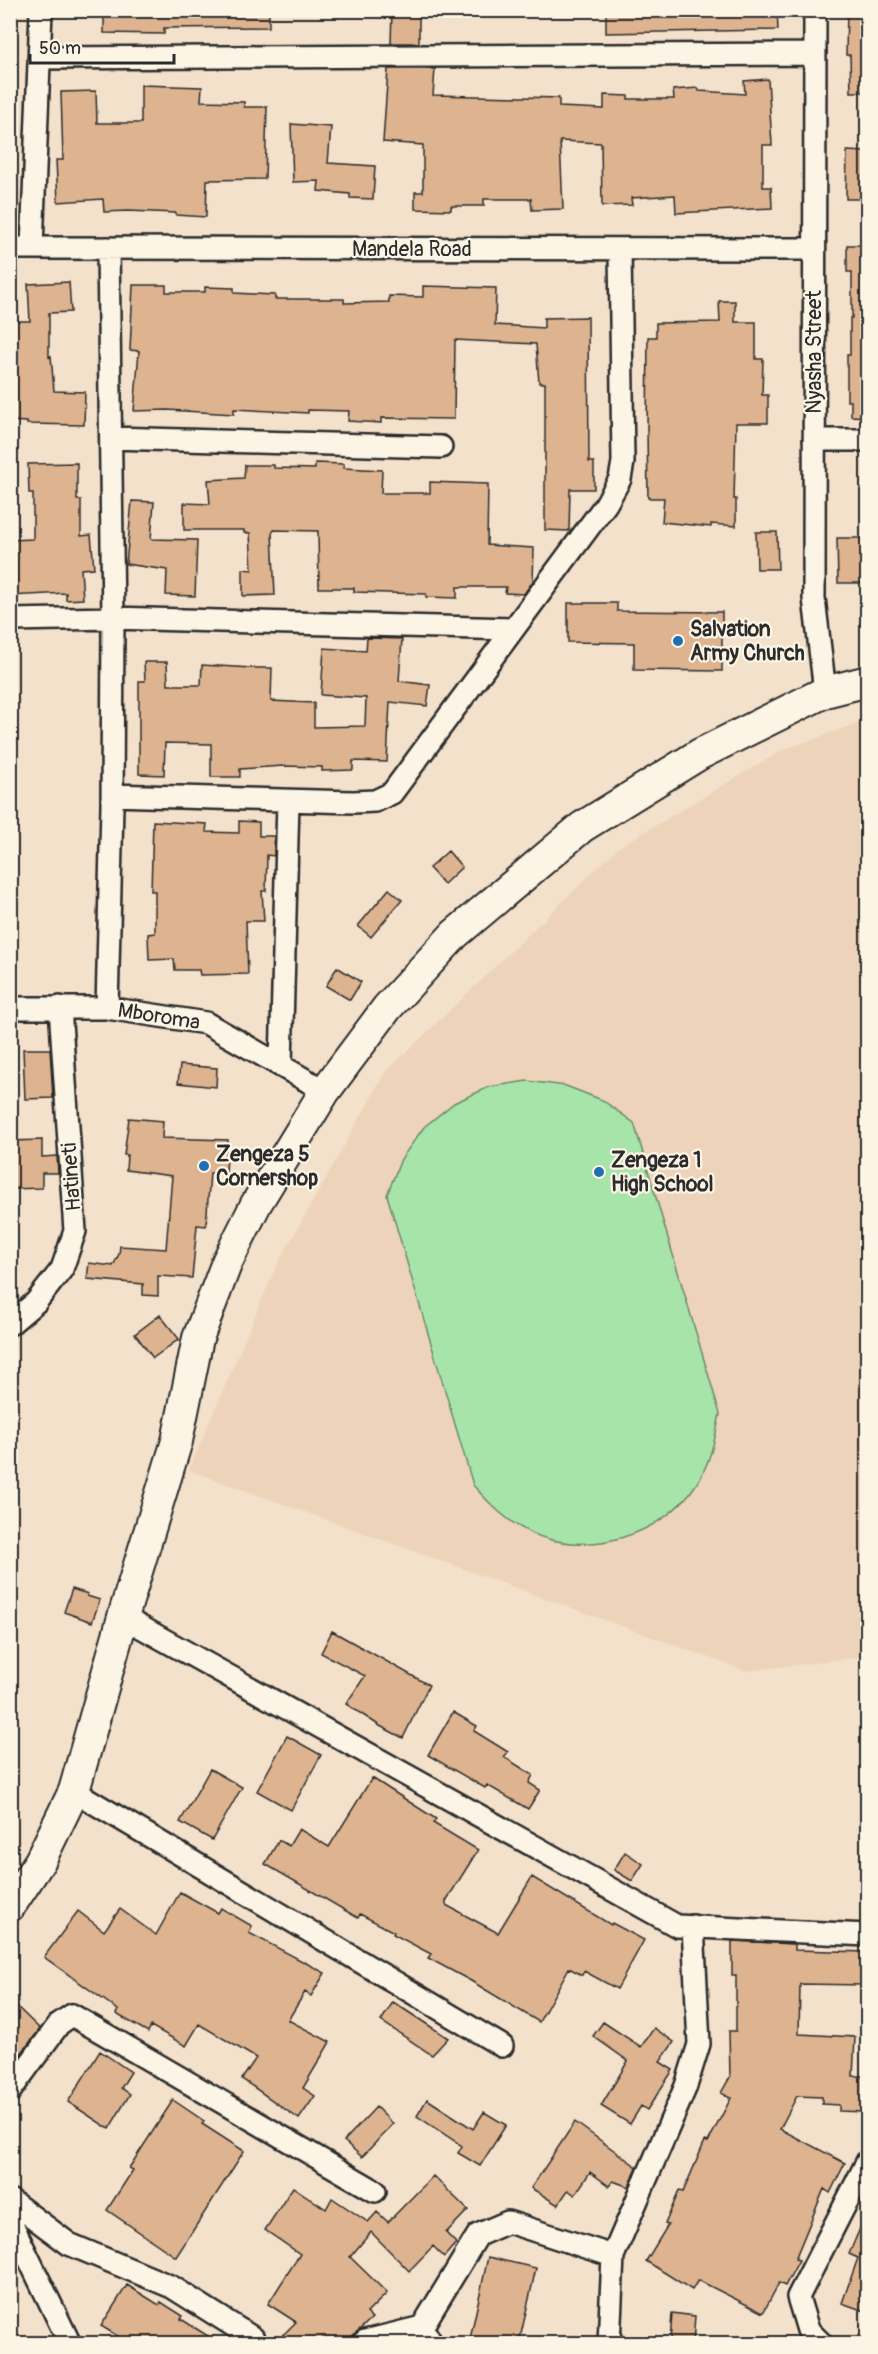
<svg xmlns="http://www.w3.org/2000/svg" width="878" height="2354" viewBox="0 0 878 2354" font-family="Pangolin,sans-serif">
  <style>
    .built { fill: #edd3b9 }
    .green { fill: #a7e4aa; stroke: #69886a; stroke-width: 1.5 }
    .building { fill: #deb38f; stroke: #2b2b2b; stroke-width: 1.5 }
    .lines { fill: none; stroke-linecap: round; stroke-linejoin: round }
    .street-casing { stroke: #2b2b2b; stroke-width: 26 }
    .secondary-casing { stroke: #2b2b2b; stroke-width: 34 }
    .street { stroke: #fcf5e5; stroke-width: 21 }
    .secondary { stroke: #fcf5e5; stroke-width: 30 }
    .poi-dot { fill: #1f6fb2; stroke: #fcf5e5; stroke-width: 2 }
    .labels { text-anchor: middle; stroke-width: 4.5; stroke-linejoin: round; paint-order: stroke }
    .street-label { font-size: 21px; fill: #2b2b2b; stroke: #fcf5e5 }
    .poi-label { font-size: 21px; font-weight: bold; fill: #2b2b2b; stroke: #fcf5e5; text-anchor: start }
  </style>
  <rect width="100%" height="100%" fill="#f3e1cb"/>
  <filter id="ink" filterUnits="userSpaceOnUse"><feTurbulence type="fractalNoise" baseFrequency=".0167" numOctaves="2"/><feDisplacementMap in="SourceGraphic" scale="12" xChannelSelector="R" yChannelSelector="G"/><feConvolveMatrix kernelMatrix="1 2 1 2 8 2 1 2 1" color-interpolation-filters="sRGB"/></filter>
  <g filter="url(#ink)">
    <path class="built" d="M867 720V1656L746 1671 189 1470 274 1271 385 1073 619 847 783 750Z"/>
    <path class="green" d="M527 1081 566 1086 602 1100 634 1123 720 1414C715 1438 711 1461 697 1483 664 1536 586 1559 529 1532 506 1521 490 1504 473 1485L387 1195 401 1159 424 1127 454 1103 489 1087Z"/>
    <path class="building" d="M104 10H269V27L164 28V34L104 33Z
      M392 10H419V43H391Z
      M606 10H777L778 30 606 33Z
      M847 10H867V92H851L850 55H846Z
      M388 69H435L433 95 559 98V107L604 109V95L628 96V99H674L673 90 698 88 699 91 745 94 744 81 768 79 772 145H763V187H771L772 208 676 213 675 195 631 198 632 205 602 206 601 143 560 141 563 209 532 210 531 199H484V206H451V210L415 209V192H423V145L383 142Z
      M141 85 202 87 201 101 244 102V107H267L265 179 207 180 206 217 176 215V213L128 211 104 212 103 199 58 202 56 160H63L61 92 96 91 97 123H141Z
      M291 124 331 127 328 163 375 166 373 199 350 198V194L318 191 319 181 293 182Z
      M847 151 867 152V199H846Z
      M847 245H867V417L851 416V401H847V355H850V318H852V272H847Z
      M69 282 71 312 49 313V357L51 356 54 391 85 392 84 425 27 424V422L10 421V321H30L28 284Z
      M133 285H166V292H205V287L234 288V293L275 295V299H344V303L389 302V296L423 297V286L496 288 495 325 544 328V318L588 317 589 462H594V489H570L569 531 545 530V383H539L536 344 455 340 454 419 381 418V423L348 421 349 411 308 410V413L234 409V414L167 410 134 411 139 351 130 350Z
      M719 301H735V322H756V359H763L762 395H768V423H736L734 499H736V526L711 524V527L662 522 664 498H648L647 429 648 337H656V323L720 322Z
      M77 463V500H81V536L91 535 94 568 81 569 83 599 66 600V593L10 596V540L33 539V493H29L28 464Z
      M315 463 344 464V468L382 470 381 493H430V482L488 484 487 545 534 548 533 581 524 594 505 593 506 587H457V598L426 597V594L354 592V588H319L318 531 274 530 272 533 275 595 243 596V569L252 570 250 533H244V530H184V503L210 504 208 480 244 478 245 465H274V468L315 469Z
      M132 501 154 502 151 539 197 540 195 596 166 595 167 570 126 564Z
      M756 532H777L778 569H757Z
      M837 538H867V583H838Z
      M568 603H617V611L722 612V671L634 670V643L568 642Z
      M367 638 402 639 399 681 430 685 427 706 390 702 387 762 353 761V770L322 771V767L283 766 240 769V777H211V744L165 743 164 775 139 774V681H145L144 662H167L168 685H201L202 665 252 668H272L271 701 314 703V727L365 726 366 698 321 695 324 648 366 651Z
      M153 821 207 824 206 832 239 833V821L259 822V836H274V856L267 855 266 891H262L264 921H246L248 974 200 975 199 970H175L174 959 149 960 148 934 155 933V891H151Z
      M448 851 462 867 444 884 429 868Z
      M389 889 402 900 371 937 358 926Z
      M337 967 361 982 350 1000 326 986Z
      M23 1049H50L53 1098 25 1099Z
      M180 1065 217 1068 216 1087 178 1083Z
      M129 1118 163 1121 162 1138 228 1140 226 1173H210L206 1226 197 1225 192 1278 158 1276V1296L143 1295V1284L87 1279 89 1263 113 1266 119 1254 120 1246 166 1249 172 1176 126 1170 127 1155H124Z
      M42 1140V1157L57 1156 58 1173H42V1188L10 1189V1141Z
      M160 1315 179 1339 153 1358 135 1334Z
      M72 1589 88 1594 87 1596 100 1600 92 1622 64 1612Z
      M332 1631 429 1685 403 1738 380 1726 346 1704 365 1676 321 1653Z
      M453 1712 477 1726 474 1731 508 1752 504 1757 533 1775 529 1783 540 1790 528 1809 487 1785 485 1788 428 1755Z
      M287 1736 321 1755 291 1810 257 1791Z
      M210 1769 242 1787 212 1840 180 1822Z
      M372 1778 436 1819 433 1823 478 1850 446 1901V1905L498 1933 532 1877 611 1925 612 1923 644 1940 617 1989 584 1971 582 1975 569 1968 539 2022 471 1981 428 1958 431 1954 393 1934 394 1932 360 1914 358 1918 265 1864 279 1840 289 1846 299 1829 329 1847Z
      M625 1852 643 1864 632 1881 614 1870Z
      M180 1892 218 1913 221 1908 252 1926 249 1933 325 1973 311 1996 305 1992 288 2020 330 2042 303 2088 315 2096 299 2119 242 2079 256 2058 199 2024 186 2046 151 2026 148 2032 116 2014 118 2010 44 1957 78 1911 104 1931 120 1909 156 1935Z
      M732 1941 795 1944V1950L867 1952 866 1985 800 1984 799 2034 855 2037 853 2076H867L865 2112 839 2111V2105L822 2104V2097L797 2096 780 2129 845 2163 830 2193 824 2189 795 2259 799 2260 785 2286 779 2283 763 2313 698 2280 692 2290 646 2261 668 2225 665 2224 679 2191 683 2192 705 2141 708 2142 731 2098 721 2093 730 2077 729 2031H736V1975H732Z
      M10 2000 40 2029 10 2068Z
      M393 2002 448 2038 432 2055 381 2021Z
      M603 2022 641 2047 654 2028 674 2042 660 2062 673 2070 647 2110 641 2106 630 2124 601 2106 628 2061 593 2036Z
      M100 2051 131 2072 121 2088 130 2094 109 2129 68 2102Z
      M427 2099 473 2129 484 2112 506 2125 480 2166 458 2153 462 2146 417 2116Z
      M173 2100 204 2121 202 2124 244 2151 176 2257 107 2210 133 2170 129 2168Z
      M376 2107 393 2124 362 2157 344 2141Z
      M575 2122 637 2167 629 2187 613 2181 609 2186 590 2172 575 2195 568 2190 558 2205 531 2188Z
      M433 2176 468 2210 446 2233 456 2243 444 2257 433 2246 409 2271 371 2232 350 2257 387 2293 367 2313 372 2318 345 2343H275L296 2322 268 2304 300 2254 265 2230 293 2187 326 2209 332 2198 368 2222 377 2212 388 2222Z
      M867 2212V2312L842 2303 858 2258 849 2254Z
      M488 2257 536 2268 519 2343H488L470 2339Z
      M127 2285 159 2305 161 2302 183 2316 181 2319 219 2343H129L101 2326Z
      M672 2313 695 2316 693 2343H670Z"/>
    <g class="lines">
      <g class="street-casing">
        <path id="street" d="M815 10 814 598 825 692
          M40 58 815 54
          M10 248 814 249
          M32 248 41 10
          M111 438 441 447
          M814 440H868
          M10 620 113 618 512 629
          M112 795 353 802 375 801 392 793 606 504 620 479 623 462 620 250
          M10 1008H107L206 1023 325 1091
          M107 1008 112 806 113 618 108 248
          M281 1065 288 801
          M10 1324 36 1302 62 1269 75 1231 60 1007
          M123 1617 677 1926 868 1935
          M74 1791 502 2046
          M10 2091 59 2024 72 2015 375 2191
          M10 2200 69 2244 172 2287 253 2338
          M10 2220 70 2344
          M422 2327 432 2344
          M362 2344 365 2341 422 2327 478 2235 508 2222 613 2256
          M609 2344 613 2256 686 2086 699 2044 693 1926
          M822 2344 808 2330 798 2297 868 2160"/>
      </g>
      <g class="secondary-casing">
        <path id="secondary" d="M10 1906 40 1861 74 1791 123 1617 177 1441 198 1338 227 1262 256 1204 325 1091 387 1008 455 934 582 827 700 754 825 692 868 681"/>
      </g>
      <use href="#street" class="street"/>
      <use href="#secondary" class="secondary"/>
    </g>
  </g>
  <g class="poi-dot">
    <circle cx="678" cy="641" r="6"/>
    <circle cx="204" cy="1166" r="6"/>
    <circle cx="599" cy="1172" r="6"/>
  </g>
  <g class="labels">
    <g class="street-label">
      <text x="412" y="256">Mandela Road</text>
      <text transform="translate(814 352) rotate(-90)" y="7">Nyasha Street</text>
      <text transform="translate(159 1016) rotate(9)" y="7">Mboroma</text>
      <text transform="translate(71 1177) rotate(-94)" y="7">Hatineti</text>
    </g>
    <g class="poi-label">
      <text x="690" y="636">Salvation<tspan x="690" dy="24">Army Church</tspan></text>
      <text x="216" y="1161">Zengeza 5<tspan x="216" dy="24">Cornershop</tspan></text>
      <text x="611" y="1167">Zengeza 1<tspan x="611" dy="24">High School</tspan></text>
    </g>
  </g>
  <rect width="878" height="2354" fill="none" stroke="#fcf5e5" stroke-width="36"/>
  <rect x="18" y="18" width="842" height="2318" fill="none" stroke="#2b2b2b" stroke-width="2" filter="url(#ink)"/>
  <path d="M30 54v9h144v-9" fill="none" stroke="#2b2b2b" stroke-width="3"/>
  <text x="39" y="54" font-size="18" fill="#2b2b2b" stroke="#fcf5e5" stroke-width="4.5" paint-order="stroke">50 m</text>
</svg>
